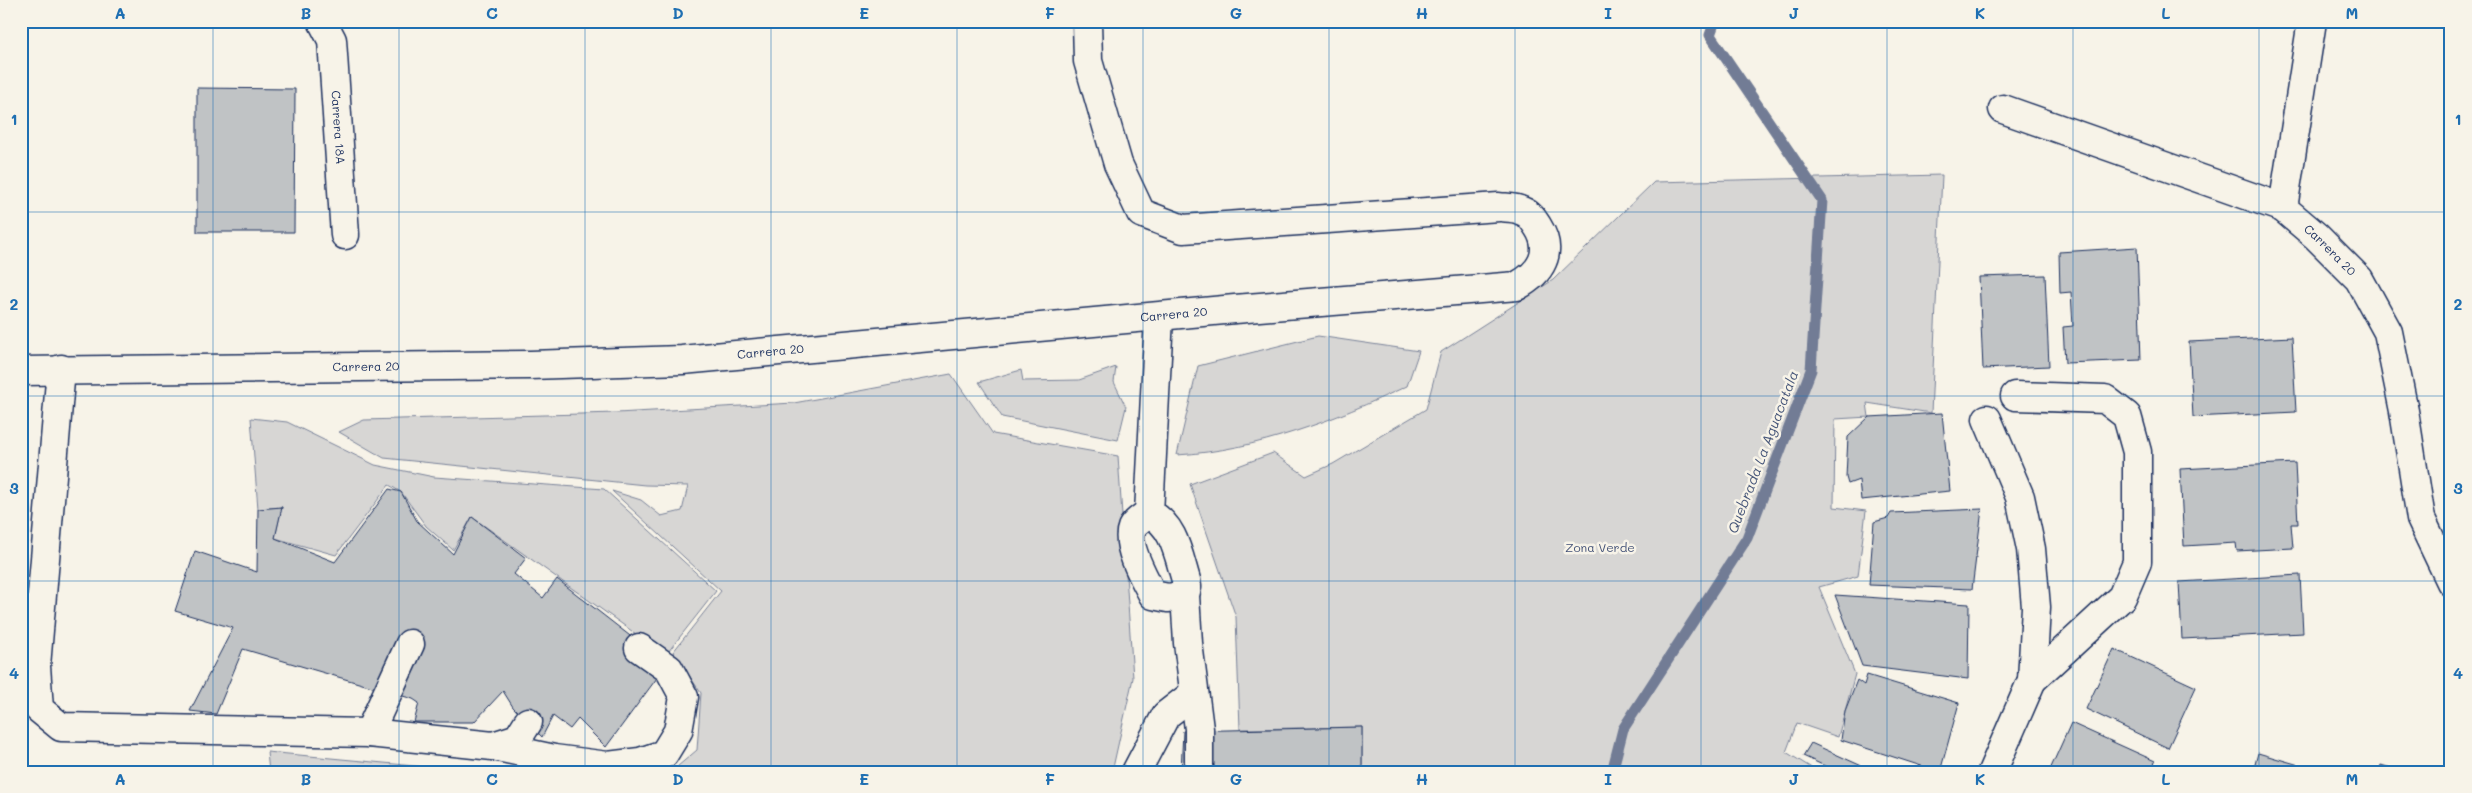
<svg xmlns="http://www.w3.org/2000/svg" width="2472" height="793" viewBox="0 0 2472 793" font-family="Mali,sans-serif">
  <style>
    .green { fill: #d7d6d4; stroke: #798299 }
    .lines { fill: none; stroke-linecap: round; stroke-linejoin: round }
    .stream { stroke: #727c95; stroke-width: 11 }
    .building { fill: #c0c3c5; stroke: #1b2f5e }
    .minor-casing { stroke: #1b2f5e; stroke-width: 31 }
    .minor { stroke: #f7f3e8; stroke-width: 28 }
    .grid { fill: none; stroke: #1f6fb2; stroke-width: 1; stroke-opacity: 0.55 }
    .labels { text-anchor: middle; stroke-width: 5; stroke-linejoin: round; paint-order: stroke }
    .street-label { font-size: 12px; fill: #1b2f5e; stroke: #f7f3e8 }
    .park-label { font-size: 12px; fill: #415076; stroke: #f7f3e8 }
    .water-label { font-size: 14px; font-style: italic; fill: #465679; stroke: #f7f3e8 }
    .neatline { fill: none; stroke: #1f6fb2; stroke-width: 2 }
    .grid-label { font-size: 16px; text-anchor: middle; font-weight: bold; fill: #1f6fb2 }
  </style>
  <rect width="100%" height="100%" fill="#f7f3e8"/>
  <filter id="ink" filterUnits="userSpaceOnUse"><feTurbulence type="fractalNoise" baseFrequency=".02" numOctaves="2"/><feDisplacementMap in="SourceGraphic" scale="10" xChannelSelector="R" yChannelSelector="G"/><feConvolveMatrix kernelMatrix="1 2 1 2 8 2 1 2 1" color-interpolation-filters="sRGB"/></filter>
  <g filter="url(#ink)">
    <path class="green" d="M1942 175 1931 413 1867 403 1869 417 1835 419 1834 507 1866 511 1858 576 1819 587 1855 674 1838 737 1797 723 1786 752 1818 772H1362V727L1240 729 1236 617 1190 484 1273 453 1306 476 1333 464 1426 409 1441 352 1553 280 1654 182Z
      M1318 336 1419 351 1407 386C1334 420 1259 450 1177 455L1198 366Z
      M1116 367 1114 382 1126 407 1118 440 1002 417 979 382 1021 370 1023 381 1079 380Z
      M951 374 993 434 1118 456 1133 678 1112 772H671L697 750 701 693 673 652 721 591 612 491 641 500 661 516 682 511 688 486 645 485 384 458 339 432 364 420 617 413 794 403Z
      M251 418 287 422 375 465 434 477 604 489 716 591 668 652 643 639 472 517 453 550 426 526 401 492 389 485 336 555 275 538 282 507 258 509Z
      M267 752 479 772H269Z"/>
    <g class="lines">
      <path class="stream" d="M1612 772 1623 729 1747 538 1811 370 1822 200 1710 35 1715 21"/>
    </g>
    <path class="building" d="M197 88 295 89 294 232H197Z
      M2137 247 2141 360 2065 363 2063 327 2073 326 2071 292 2060 293 2059 252Z
      M2045 275 2049 366 1983 369 1979 277Z
      M2292 337 2296 412 2193 417 2189 342Z
      M1942 413 1950 491 1861 500 1859 480 1848 484 1846 477 1848 437 1869 417Z
      M2295 463 2298 524H2291L2293 548 2237 551 2236 543 2184 546 2180 469Z
      M389 489 401 492 417 521 453 554 472 517 526 558 514 574 543 598 557 579 634 639 671 659 606 747 578 719 570 729 553 716 542 737 513 707 503 691 474 722H414L419 703 413 699 243 649 216 714 190 711 233 628 175 611 195 551 257 572 258 509 282 507 275 538 335 562Z
      M1982 509 1972 589 1869 585 1874 522 1888 518 1891 513Z
      M2300 575 2303 633 2182 639 2179 582Z
      M1835 595 1969 604 1968 679 1862 666Z
      M2114 649 2196 687 2168 748 2086 709Z
      M1867 675 1959 703 1940 772 1841 740 1845 711 1857 680 1864 685Z
      M2071 723 2155 761 2151 772H2049Z
      M1362 727V772H1181L1183 731Z
      M1811 743 1875 772H1825L1827 767 1803 756Z
      M2258 753 2323 772H2253Z
      M2381 765 2405 772H2379Z"/>
    <g class="lines">
      <g class="minor-casing">
        <g id="minor">
          <path id="s1" d="M322 21 332 40 345 235"/>
          <path id="s2" d="M2003 109 2283 208 2316 236 2359 279 2388 332 2404 411 2421 519 2451 582"/>
          <path d="M2283 208 2312 21"/>
          <path d="M61 369 36 666 39 709 61 727 369 733 493 746 554 759 608 766 640 762 664 754 678 731 684 697 669 669 639 648"/>
          <path id="s3" d="M21 371 530 365 682 360 1235 309 1517 286C1541 273 1554 252 1538 227 1533 219 1530 214 1522 211 1515 207 1506 208 1499 207L1183 229 1141 213 1118 164 1088 61 1087 21"/>
          <path d="M2015 396 2105 399 2127 416 2137 452V562L2122 597 2032 680"/>
          <path d="M1987 419 2020 497 2031 549 2036 607 2032 680 1992 772"/>
          <path d="M1149 513C1174 525 1178 554 1186 580L1187 587 1185 595 1188 643 1199 729V772"/>
          <path d="M1149 513 1159 317"/>
          <path d="M1149 513C1143 517 1135 522 1132 528 1125 545 1145 580 1153 595L1168 598 1185 595"/>
          <path d="M369 733 410 644"/>
          <path d="M493 746 518 738 528 722"/>
          <path d="M1136 772 1166 715 1193 694"/>
        </g>
      </g>
      <use href="#minor" class="minor"/>
    </g>
  </g>
  <path class="grid" d="M213 21V772M399 21V772M585 21V772M771 21V772M957 21V772M1143 21V772M1329 21V772M1515 21V772M1701 21V772M1887 21V772M2073 21V772M2259 21V772M21 212H2451M21 396H2451M21 581H2451"/>
  <g class="labels">
    <g class="street-label">
      <text dy="4" stroke="none"><textPath href="#s1" startOffset="109">Carrera 18A</textPath></text>
      <text dy="4" stroke="none"><textPath href="#s2" startOffset="360">Carrera 20</textPath></text>
      <text dy="4" stroke="none"><textPath href="#s3" startOffset="1155">Carrera 20</textPath></text>
      <text dy="4" stroke="none"><textPath href="#s3" startOffset="750">Carrera 20</textPath></text>
      <text dy="4" stroke="none"><textPath href="#s3" startOffset="345">Carrera 20</textPath></text>
    </g>
    <g class="park-label">
      <text x="1600" y="552">Zona Verde</text>
    </g>
    <g class="water-label">
      <text transform="translate(1763 452) rotate(-69)" y="5">Quebrada La Aguacatala</text>
    </g>
  </g>
  <rect width="2472" height="793" fill="none" stroke="#f7f3e8" stroke-width="55"/>
  <rect x="28" y="28" width="2416" height="738" class="neatline"/>
  <g class="grid-label">
    <text x="120" y="19">A</text>
    <text x="306" y="19">B</text>
    <text x="492" y="19">C</text>
    <text x="678" y="19">D</text>
    <text x="864" y="19">E</text>
    <text x="1050" y="19">F</text>
    <text x="1236" y="19">G</text>
    <text x="1422" y="19">H</text>
    <text x="1608" y="19">I</text>
    <text x="1794" y="19">J</text>
    <text x="1980" y="19">K</text>
    <text x="2166" y="19">L</text>
    <text x="2352" y="19">M</text>
    <text x="14" y="125">1</text>
    <text x="2458" y="125">1</text>
    <text x="14" y="310">2</text>
    <text x="2458" y="310">2</text>
    <text x="14" y="494">3</text>
    <text x="2458" y="494">3</text>
    <text x="14" y="679">4</text>
    <text x="2458" y="679">4</text>
    <text x="120" y="785">A</text>
    <text x="306" y="785">B</text>
    <text x="492" y="785">C</text>
    <text x="678" y="785">D</text>
    <text x="864" y="785">E</text>
    <text x="1050" y="785">F</text>
    <text x="1236" y="785">G</text>
    <text x="1422" y="785">H</text>
    <text x="1608" y="785">I</text>
    <text x="1794" y="785">J</text>
    <text x="1980" y="785">K</text>
    <text x="2166" y="785">L</text>
    <text x="2352" y="785">M</text>
  </g>
</svg>
